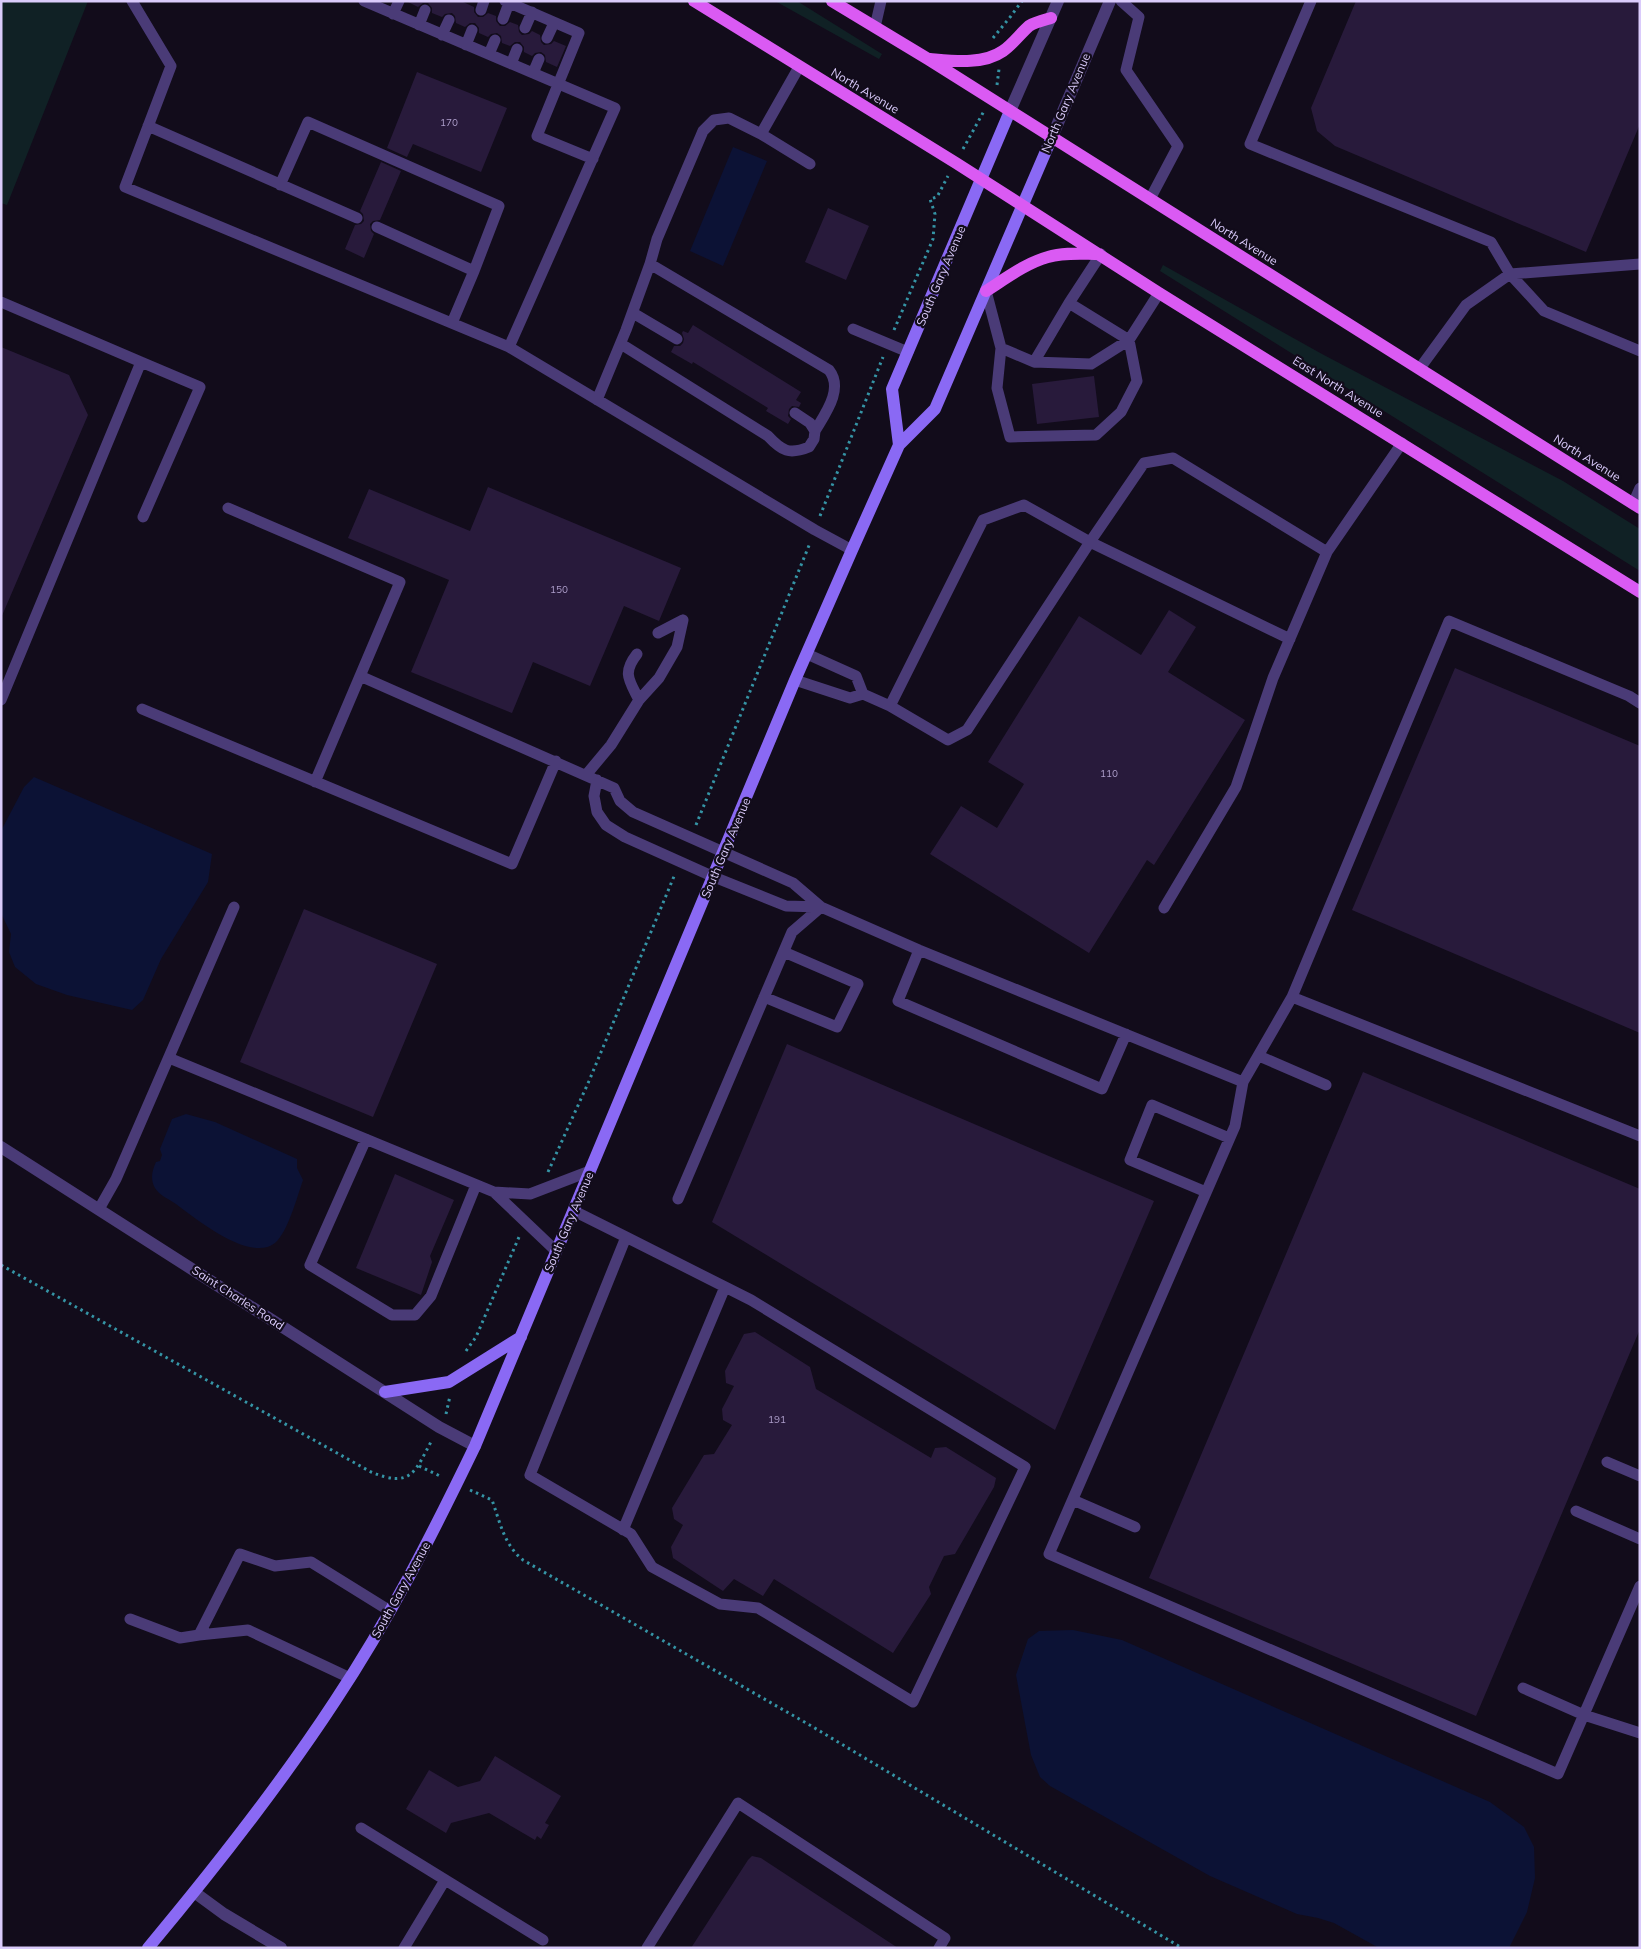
<svg xmlns="http://www.w3.org/2000/svg" width="1641" height="1949" viewBox="0 0 1641 1949" font-family="Mulish,sans-serif">
  <style>
    .green { fill: #102125 }
    .water { fill: #0c1235 }
    .building { fill: #281a3b }
    .lines { fill: none; stroke-linecap: round; stroke-linejoin: round }
    .path { stroke: #3594a5; stroke-width: 3; stroke-dasharray: 2.5 4; stroke-linecap: butt }
    .service { stroke: #4a3b77; stroke-width: 11 }
    .tertiary { stroke: #4a3b77; stroke-width: 12 }
    .secondary { stroke: #8a69f4; stroke-width: 12 }
    .primary { stroke: #da5af3; stroke-width: 12 }
    .labels { text-anchor: middle; stroke-width: 4.5; stroke-linejoin: round; paint-order: stroke }
    .number-label { font-size: 10px; fill: #ae9fcb }
    .street-label { font-size: 12px; fill: #dacbfb; stroke: #120c1b }
  </style>
  <rect width="100%" height="100%" fill="#120c1b"/>
  <path class="green" d="M1 1H88L7 205 1 203Z
    M775 1H797L882 54 879 59Z
    M1163 265 1322 354 1563 481 1640 529V571L1160 271Z"/>
  <path class="water" d="M733 147 767 161 723 266 690 251Z
    M34 777 212 854 208 882 161 959 143 1000 132 1010 67 995 36 984 15 967 9 952 11 934 1 913V831L24 787Z
    M186 1114 215 1122 297 1159V1168L303 1180C297 1197 288 1232 275 1243 250 1263 196 1219 176 1204 169 1199 160 1196 155 1188 150 1179 152 1171 156 1162L160 1161 162 1155 160 1149 172 1119Z
    M1073 1630 1122 1640 1490 1802 1524 1827 1534 1847 1535 1878 1527 1912 1509 1948H1379L1334 1923 1318 1918 1297 1914 1210 1876 1050 1786 1040 1777 1031 1755 1016 1675 1028 1639 1039 1631Z"/>
  <path class="building" d="M406 1H461L474 7V12L478 17H483L488 13 496 16V21L500 26H505L510 22 518 25 519 32 522 35 529 34 532 31 540 35 541 42 544 45 551 44 554 41 566 46 557 67 546 62 545 55 541 52 535 53 532 56 524 52V47L520 42H515L510 46 502 43 501 36 497 33 491 34 488 37 479 33V28L475 23H470L465 27 456 23 455 16 452 13 445 14 442 17 432 13V8L428 3H423L418 7Z
    M1356 1H1640V124L1586 252 1335 146 1317 131 1311 108Z
    M417 72 507 108 481 172 413 144 407 157 387 148Z
    M381 162 401 171 380 220 373 221 370 224 371 231 374 234 364 258 345 249 355 225 361 224 364 221 363 214 360 211Z
    M828 208 869 226 846 280 805 262Z
    M693 325 801 392 796 400 801 403 799 407 792 406 789 409 788 416 791 419 788 424 766 411 768 408 693 362 692 364 671 352 674 346H680L683 343 684 339 682 333 683 331 688 333Z
    M1 347 69 375 88 415 1 618Z
    M1094 376 1099 417 1037 424 1032 384Z
    M488 487 681 568 659 621 624 606 590 686 533 662 512 713 411 672 449 580 348 538 369 489 470 531Z
    M1169 610 1196 627 1168 672 1245 720 1154 865 1147 860 1089 953 930 854 961 806 997 828 1024 784 988 762 1079 616 1141 655Z
    M1455 668 1640 746V1033L1352 910Z
    M304 909 437 964 373 1117 240 1062Z
    M787 1044 1154 1201 1055 1430 712 1222Z
    M1363 1072 1640 1189V1329L1476 1716 1149 1578Z
    M395 1174 454 1200 430 1256 432 1262 421 1295 356 1268Z
    M755 1332 810 1367 816 1389 931 1458 935 1448 946 1447 996 1478 994 1487 955 1554 944 1556 929 1587 931 1594 893 1653 774 1579 763 1596 734 1579 723 1591 673 1558 671 1547 683 1525 674 1519 672 1508 704 1455 714 1454 732 1425 723 1420 722 1409 734 1386 726 1383 725 1371 744 1334Z
    M495 1756 561 1796 545 1823 549 1825 541 1839 537 1836 535 1840 489 1813 451 1823 446 1833 406 1809 429 1770 458 1787 480 1781Z
    M752 1856 761 1858 898 1948H691L748 1860Z"/>
  <g class="lines">
    <path class="path" d="M993 38 1011 16 1022 1
      M997 85 999 69
      M963 149 984 111
      M894 330 933 239 935 214 930 199 937 197 948 176
      M820 516 883 357
      M696 825 810 543
      M548 1172 589 1081 675 874
      M1 1265 371 1472C412 1489 415 1471 432 1440
      M466 1351 476 1337 519 1237
      M446 1414 450 1396
      M419 1466 442 1477
      M470 1490 492 1500C500 1522 504 1545 523 1560L813 1727 1182 1948"/>
    <path class="service" d="M132 1 171 66 125 187 509 347
      M364 1 615 108 509 347 815 530 852 550
      M505 1 579 33 537 136 593 159
      M1121 1 1139 17 1126 70 1178 146 1150 199
      M1311 1 1250 144 1491 242 1510 274 1544 311 1640 351
      M481 10 484 1
      M393 14 399 1
      M503 19 509 3
      M419 25 425 10
      M875 27 881 1
      M525 28 532 12
      M442 35 449 20
      M547 38 554 23
      M466 45 472 30
      M489 54 495 40
      M511 64 517 49
      M799 67 761 134 810 164
      M533 73 539 59
      M148 126 357 218
      M280 185 308 122 499 206 474 271
      M377 227 474 271 452 323
      M650 264 657 239 703 131 714 120 729 118 761 134
      M986 291 1001 348 1034 362 1069 303 1101 254
      M1 302 141 362 1 700
      M633 313 677 339
      M853 329 908 352
      M621 344 768 436C782 451 789 455 809 447L814 439 815 431 810 423 795 413
      M1001 348 997 388 1010 437 1096 435 1121 412 1137 381 1129 340 1069 303
      M141 362 200 387 143 517
      M1034 362 1091 364 1129 340 1159 293
      M1420 368 1466 305 1510 274 1640 264
      M597 400 626 330 650 264 829 370C844 389 825 414 815 431
      M1633 504 1640 488
      M228 508 400 582 315 782
      M658 633 683 620
      M637 654C622 673 629 680 639 700
      M807 654 856 676 863 694
      M360 676 614 788 620 801 633 812 793 883 821 907
      M795 680 850 698 863 694 890 706 983 520 1024 505 1090 542 1144 463 1173 458 1327 552 1402 443
      M1640 703 1629 696 1449 621 1292 997 1640 1136
      M890 706 948 740 967 730 1090 542 1290 639
      M142 709 512 864 556 761
      M586 775 611 745 639 700 659 678 677 647 683 620
      M597 780 594 796 597 812 606 825 625 837 714 877 786 906 821 907
      M1164 908 1236 787 1273 678 1327 552
      M919 950 898 1001 1102 1089 1126 1034
      M764 997 837 1027 858 984 784 952
      M1259 1056 1326 1085
      M169 1058 494 1192 530 1194 590 1171
      M1243 1082 1292 997
      M366 1139 310 1265 392 1315H415L431 1296 476 1185
      M494 1192 556 1251
      M1206 1192 1130 1160 1152 1105 1229 1138
      M678 1199 792 932 821 907 919 950 1243 1082 1235 1126 1049 1554 1558 1774 1640 1586
      M99 1209 116 1179 234 907
      M574 1211 626 1237 751 1300 1025 1467 913 1702 758 1608 720 1604 652 1567 631 1534 530 1475 626 1237
      M1607 1462 1640 1476
      M1073 1500 1135 1527
      M1576 1511 1640 1539
      M623 1530 725 1287
      M130 1619 180 1638 199 1635
      M350 1678 248 1630 199 1635 240 1554 275 1566 311 1562 390 1611
      M1523 1688 1584 1715 1640 1733
      M361 1828 543 1940
      M404 1948 445 1880
      M647 1948 738 1803 945 1938 939 1948"/>
    <path class="tertiary" d="M1010 111 1058 1
      M1052 137 1110 1
      M1 1147 439 1427 475 1446
      M194 1892 224 1914 281 1948"/>
    <path class="secondary" d="M899 445 892 389 1010 111
      M385 1392 449 1382 521 1337
      M148 1948C214 1869 278 1788 335 1701 389 1620 433 1533 475 1446L795 680 852 550 899 445 935 409 1052 137"/>
    <path class="primary" d="M694 1 956 163 1159 293 1640 592
      M832 1 928 59 1640 508
      M930 59C953 61 983 65 1003 51 1013 44 1020 34 1029 26 1035 22 1044 20 1051 18
      M986 291C1005 279 1026 263 1048 257 1064 252 1083 254 1099 254"/>
  </g>
  <g class="labels">
    <g class="number-label">
      <text x="449" y="126">170</text>
      <text x="559" y="593">150</text>
      <text x="1109" y="777">110</text>
      <text x="777" y="1423">191</text>
    </g>
    <g class="street-label">
      <text transform="translate(865 91) rotate(31)" y="4">North Avenue</text>
      <text transform="translate(1066 103) rotate(-67)" y="4">North Gary Avenue</text>
      <text transform="translate(1244 242) rotate(32)" y="4">North Avenue</text>
      <text transform="translate(941 276) rotate(-67)" y="4">South Gary Avenue</text>
      <text transform="translate(1338 387) rotate(32)" y="4">East North Avenue</text>
      <text transform="translate(1587 458) rotate(32)" y="4">North Avenue</text>
      <text transform="translate(726 848) rotate(-67)" y="4">South Gary Avenue</text>
      <text transform="translate(569 1222) rotate(-67)" y="4">South Gary Avenue</text>
      <text transform="translate(238 1298) rotate(33)" y="4">Saint Charles Road</text>
      <text transform="translate(401 1590) rotate(-61)" y="4">South Gary Avenue</text>
    </g>
  </g>
  <rect width="1641" height="1949" fill="none" stroke="#dacbfb" stroke-width="5"/>
</svg>
